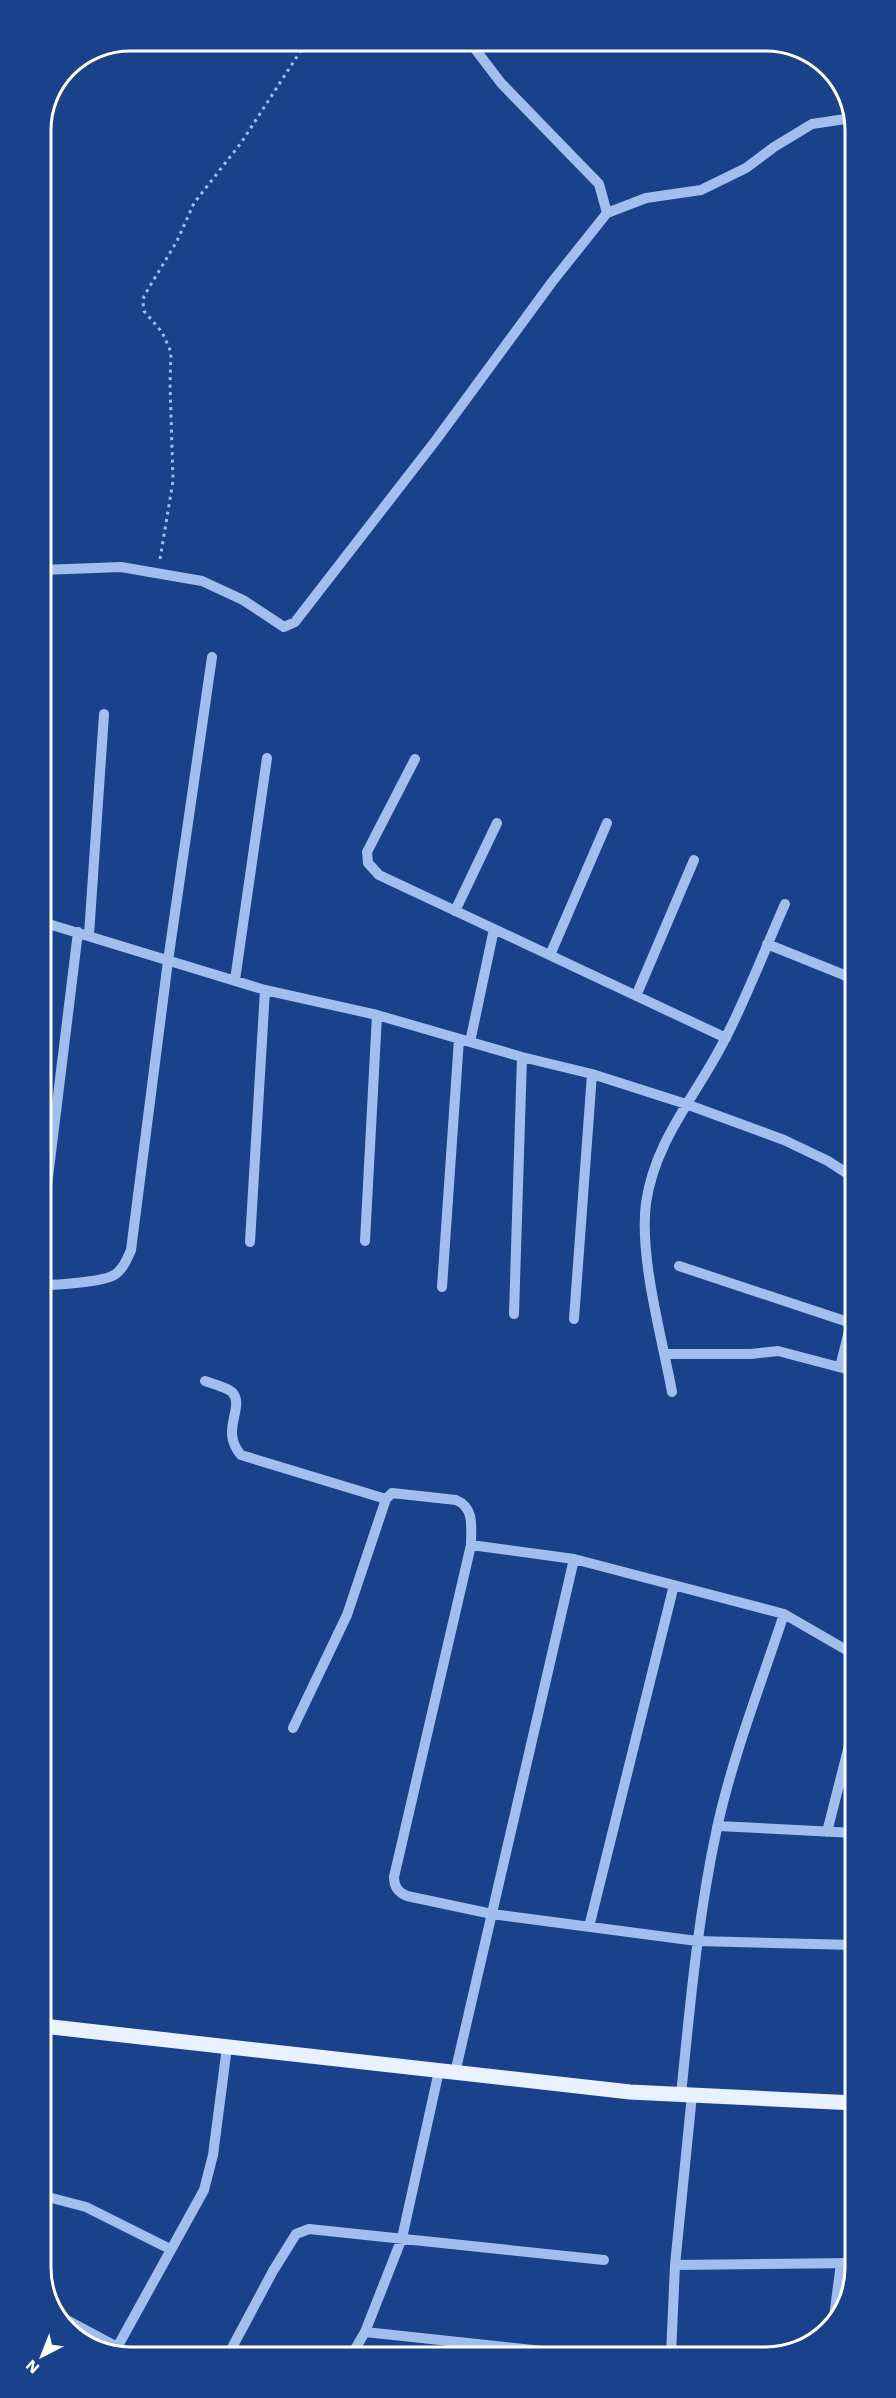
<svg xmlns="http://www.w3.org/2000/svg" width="896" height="2398" viewBox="0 0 896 2398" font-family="'Work Sans',sans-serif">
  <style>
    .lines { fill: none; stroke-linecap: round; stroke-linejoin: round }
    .path { stroke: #a2beee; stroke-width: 3; stroke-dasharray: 3 4.5; stroke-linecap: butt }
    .minor { stroke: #a2beee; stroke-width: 10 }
    .major { stroke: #e9f0ff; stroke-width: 15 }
    .rim { fill: none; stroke: #fff; stroke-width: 3 }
  </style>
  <rect width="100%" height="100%" fill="#19428a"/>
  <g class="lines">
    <path class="path" d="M160 559 173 481 170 384 171 352 162 332 144 311 143 303 144 296 177 241 194 203 241 143 307 41"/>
    <path class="minor" d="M469 41 501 83 599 184 607 213
      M41 570 121 567 202 581 243 600 284 627 295 622 436 440 552 282 607 213 646 198 701 190 746 168 774 147 812 124 852 118
      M415 759 367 852 368 863 379 875 726 1038
      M455 911 497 823
      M42 922 265 990 377 1015 522 1057 592 1074 686 1104 784 1140 828 1161 854 1178
      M89 935 104 714
      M767 944 854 979
      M550 955 607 823
      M235 980 267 758
      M636 996 694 860
      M470 1042 494 929
      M853 1099H854
      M44 1210 78 932
      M365 1241 377 1015
      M250 1242 265 990
      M679 1266 854 1324
      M42 1285C57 1285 100 1282 112 1276 122 1272 127 1259 131 1250L168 961 212 657
      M442 1287 459 1039
      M514 1314 522 1057
      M574 1319 592 1074
      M665 1354H751L778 1351 854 1371
      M840 1367 854 1311
      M205 1381C213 1384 226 1387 232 1392 246 1407 219 1430 241 1455L386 1499
      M672 1392C662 1337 639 1258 646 1203 655 1140 696 1096 724 1041 747 997 765 949 785 904
      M471 1545 574 1559 784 1614 855 1655
      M293 1728 347 1615 386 1499 392 1493 456 1500C475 1508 471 1527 471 1545L394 1877C394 1887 398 1892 407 1896L492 1914 697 1941 855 1945
      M718 1826 855 1833
      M827 1832 855 1722
      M589 1927 674 1585
      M455 2073 574 1559
      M681 2095C690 2005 698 1916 717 1828 733 1755 761 1684 784 1614
      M44 2196 86 2207 170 2249
      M675 2265 855 2263
      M61 2317 117 2347
      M833 2325 841 2263
      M365 2332 580 2355
      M114 2353 204 2190 213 2155 227 2047
      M671 2355 675 2265 692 2095
      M351 2356 365 2332 402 2238 439 2071
      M227 2357 273 2271 296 2234 309 2229 604 2260"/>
    <path class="major" d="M43 2026 630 2092 855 2103"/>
  </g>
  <path d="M0 0H896V2398H0ZM130 51H766A79 79 0 0 1 845 130V2268A79 79 0 0 1 766 2347H130A79 79 0 0 1 51 2268V130A79 79 0 0 1 130 51Z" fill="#19428a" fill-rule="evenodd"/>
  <path class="rim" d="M130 51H766A79 79 0 0 1 845 130V2268A79 79 0 0 1 766 2347H130A79 79 0 0 1 51 2268V130A79 79 0 0 1 130 51Z"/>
  <g transform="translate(42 2356) rotate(222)" stroke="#19428a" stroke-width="4.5" paint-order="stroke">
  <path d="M0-4.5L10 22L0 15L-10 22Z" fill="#ffffff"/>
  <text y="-9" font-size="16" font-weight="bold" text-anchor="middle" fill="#ffffff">N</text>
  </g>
</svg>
